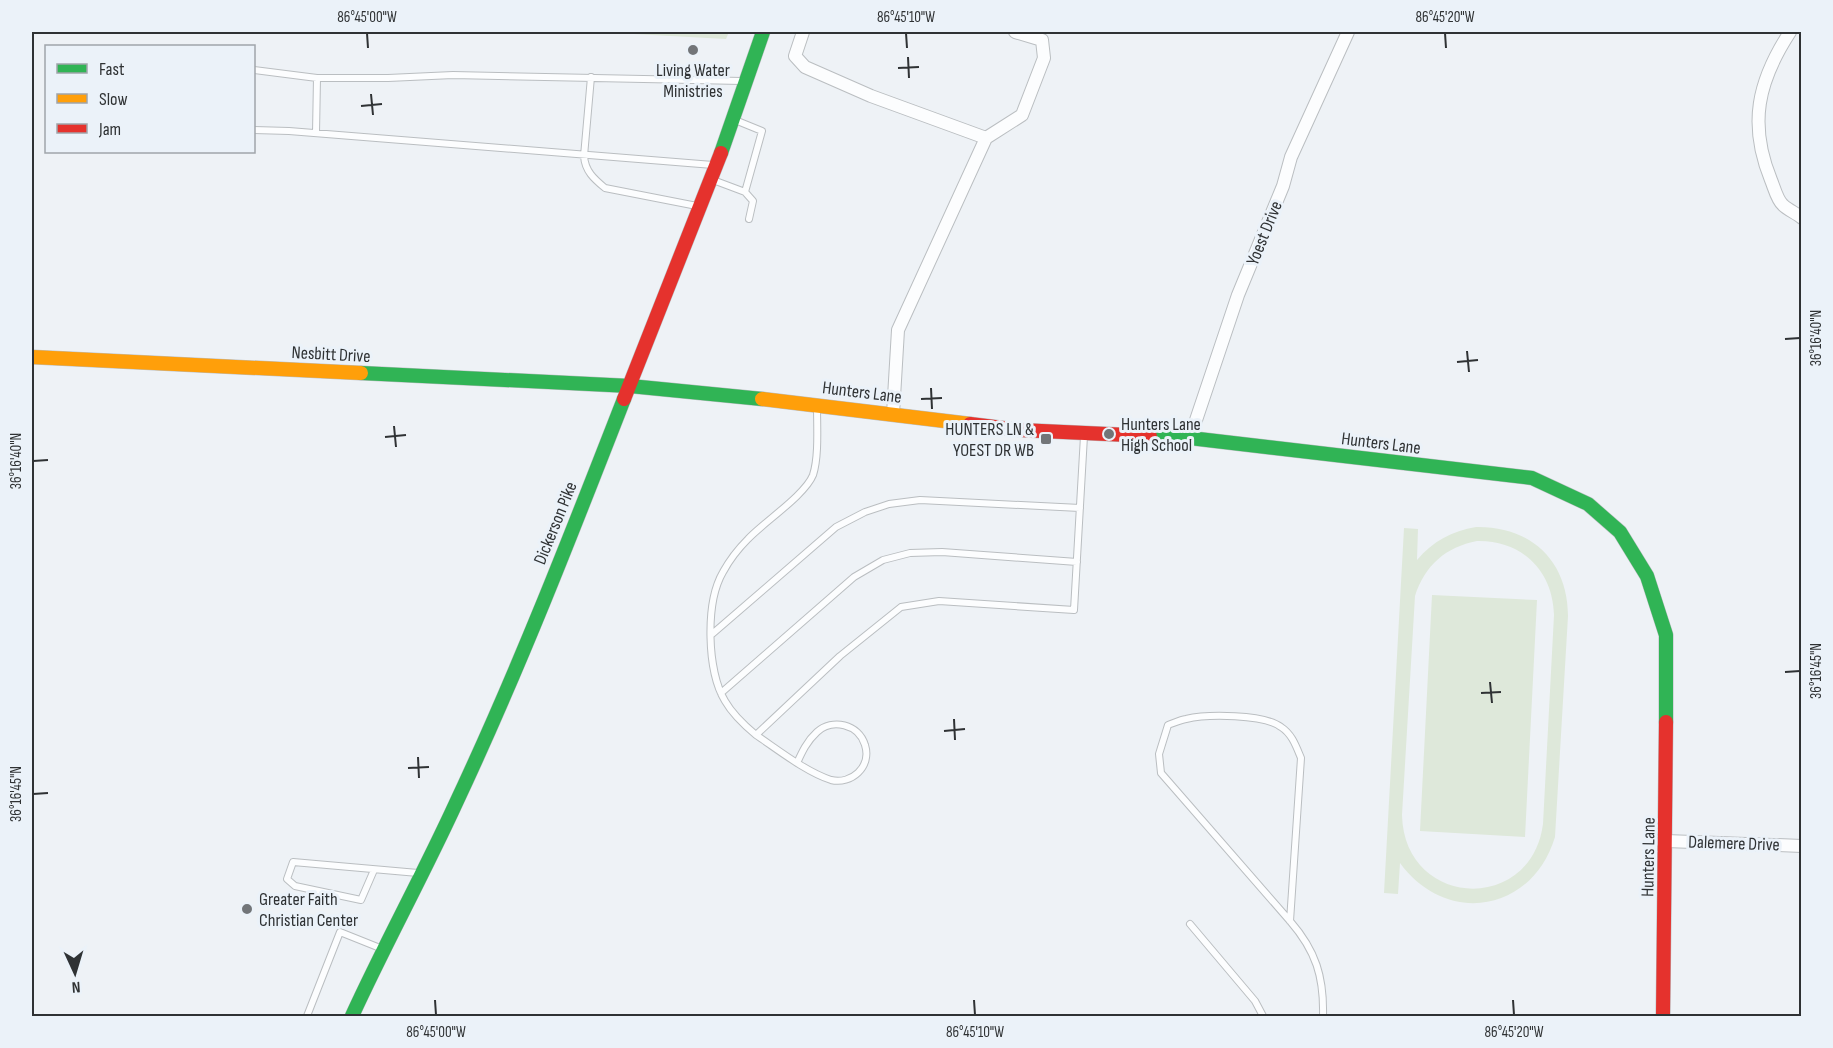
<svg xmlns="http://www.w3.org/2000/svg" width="1833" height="1048" viewBox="0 0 1833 1048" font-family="'Sofia Sans Condensed',sans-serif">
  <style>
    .green { fill: #dee8da; fill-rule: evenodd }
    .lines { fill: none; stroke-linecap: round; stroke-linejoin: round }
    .lane-casing { stroke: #babec1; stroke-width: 8 }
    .street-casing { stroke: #babec1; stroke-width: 14 }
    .fast-casing { stroke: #babec1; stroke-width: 15 }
    .slow-casing { stroke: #babec1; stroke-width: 15 }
    .jam-casing { stroke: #babec1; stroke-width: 15 }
    .lane { stroke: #fcfdfe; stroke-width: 6 }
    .street { stroke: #fcfdfe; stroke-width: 12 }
    .fast { stroke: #30b455; stroke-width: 14 }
    .slow { stroke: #ff9f0a; stroke-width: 14 }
    .jam { stroke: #e5322d; stroke-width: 14 }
    .ticks { fill: none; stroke: #2f3234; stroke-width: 2 }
    .poi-dot { fill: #727578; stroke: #ebf2f9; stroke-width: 2 }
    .labels { text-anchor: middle; stroke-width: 6; stroke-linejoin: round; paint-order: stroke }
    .poi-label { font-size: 18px; fill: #2f3234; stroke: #ebf2f9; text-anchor: start }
    .street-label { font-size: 18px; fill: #2f3234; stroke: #ebf2f9 }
    .neatline { fill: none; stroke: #2f3234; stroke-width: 2 }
    .ticks-label { font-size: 15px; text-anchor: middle; fill: #2f3234 }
  </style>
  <rect width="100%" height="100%" fill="#eef2f6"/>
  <path class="green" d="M597 32H729L726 39Z
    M1476 527C1531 526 1568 561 1568 616L1555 837C1532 913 1446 926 1400 863L1398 894 1384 893 1404 528 1418 529 1417 560C1433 541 1452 531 1476 527ZM1477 541C1522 540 1553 571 1554 615L1543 824C1531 915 1404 908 1402 815L1415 596C1425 565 1446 547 1477 541Z
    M1432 595 1537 600 1525 837 1420 831Z"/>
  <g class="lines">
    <g class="lane-casing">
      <path id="lane" d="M254 70 317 78
        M591 77 584 156C585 171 594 179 605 188L697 206
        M735 120 762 131 745 192
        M254 130 289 131 713 165
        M316 133 317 78H388L453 75 742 81
        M713 180 745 192 753 201 749 219
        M817 406C817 427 819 456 813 475 805 495 764 522 748 539 739 548 729 561 723 572 705 603 707 671 725 701 733 715 744 725 756 735L840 656 901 607 939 601 1074 610 1084 436
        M711 635 836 527 865 512 889 504 920 500 1080 508
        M721 693 854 577 883 560 910 553 942 552 1077 562
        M756 735C777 749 806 772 831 780 851 785 872 767 865 745 859 724 832 718 817 732 807 741 802 752 797 763
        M374 870 361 900 295 886 287 879 293 862 418 873
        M1290 921 1301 758C1296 746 1292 734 1281 727 1264 714 1207 714 1186 719 1180 720 1174 723 1168 725L1159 754 1161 773 1290 921C1316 951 1324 977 1323 1016
        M1190 924 1255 1001 1263 1016
        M307 1016 340 932 380 948"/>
    </g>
    <g class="street-casing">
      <path id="street" d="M803 32 795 56 805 67 871 96 986 138
        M1790 32C1758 81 1748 124 1771 180 1774 187 1777 200 1783 205 1788 210 1796 213 1802 218
        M893 414 898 330 986 138 1022 115 1044 58 1042 40 1015 32
        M1190 438 1238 295 1283 186 1291 157 1348 32
        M1666 841 1802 846"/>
    </g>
    <g class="fast-casing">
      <path id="fast" d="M721 153 763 32
        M361 373 630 386 762 399
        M1150 436 1190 438 1532 478 1588 504 1620 532 1647 576 1666 635V722
        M352 1016C385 944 423 875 456 803 518 671 571 535 624 399"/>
    </g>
    <g class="slow-casing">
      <path id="slow" d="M32 357 361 373
        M762 399 970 424"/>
    </g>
    <g class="jam-casing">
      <path id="jam" d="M624 399 721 153
        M970 424 1020 430 1150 436
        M1663 1016 1666 722"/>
    </g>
    <use href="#lane" class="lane"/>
    <use href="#street" class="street"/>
    <use href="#fast" class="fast"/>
    <use href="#slow" class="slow"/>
    <use href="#jam" class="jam"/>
  </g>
  <path class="ticks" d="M367 33 368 48M906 33 907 48M1445 33 1446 48M908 57 909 78M898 68 919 67M371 94 373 115M361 106 382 104M1785 339 1800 338M1467 351 1469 372M1457 362 1478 360M931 388 932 409M921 399 942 398M394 426 396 447M385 437 406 435M33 461 48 460M1785 672 1800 671M1490 682 1492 703M1481 693 1501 692M954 719 955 740M944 731 965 729M418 757 419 778M408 768 429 767M33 794 48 793M435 1000 436 1015M974 1000 975 1015M1513 1000 1514 1015"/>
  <g class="poi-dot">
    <circle cx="693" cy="50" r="6"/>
    <circle cx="1109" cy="434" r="6"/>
    <rect x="1040" y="433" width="12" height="12" rx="3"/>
    <circle cx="247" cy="909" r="6"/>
  </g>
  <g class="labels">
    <g class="poi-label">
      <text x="693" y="76" text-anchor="middle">Living Water<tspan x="693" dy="21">Ministries</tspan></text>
      <text x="1121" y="430">Hunters Lane<tspan x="1121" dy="21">High School</tspan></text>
      <text x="1034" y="435" text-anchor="end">HUNTERS LN &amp;<tspan x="1034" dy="21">YOEST DR WB</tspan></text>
      <text x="259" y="905">Greater Faith<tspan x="259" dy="21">Christian Center</tspan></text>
    </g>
    <g class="street-label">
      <text transform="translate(1264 233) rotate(-68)" y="6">Yoest Drive</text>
      <text transform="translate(331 354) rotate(3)" y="6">Nesbitt Drive</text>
      <text transform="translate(862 392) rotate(7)" y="6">Hunters Lane</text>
      <text transform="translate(1381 443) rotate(7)" y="6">Hunters Lane</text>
      <text transform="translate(555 523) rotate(-68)" y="6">Dickerson Pike</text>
      <text transform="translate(1734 843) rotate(2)" y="6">Dalemere Drive</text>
      <text transform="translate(1648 857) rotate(-89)" y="6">Hunters Lane</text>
    </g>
  </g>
  <rect width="1833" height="1048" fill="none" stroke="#ebf2f9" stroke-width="66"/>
  <rect x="45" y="45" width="210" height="108" fill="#ebf2f9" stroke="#a0a5aa" stroke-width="1.5"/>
  <rect x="57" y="64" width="30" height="9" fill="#30b455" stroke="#a0a5aa" stroke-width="1.5"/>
  <text x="99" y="75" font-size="18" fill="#2f3234">Fast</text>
  <rect x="57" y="94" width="30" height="9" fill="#ff9f0a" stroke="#a0a5aa" stroke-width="1.5"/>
  <text x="99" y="105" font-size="18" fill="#2f3234">Slow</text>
  <rect x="57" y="124" width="30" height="9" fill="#e5322d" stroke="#a0a5aa" stroke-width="1.5"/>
  <text x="99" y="135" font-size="18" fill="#2f3234">Jam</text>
  <g transform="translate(75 973) rotate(176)" stroke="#ebf2f9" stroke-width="4.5" paint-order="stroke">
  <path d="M0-4.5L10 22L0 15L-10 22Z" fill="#2f3234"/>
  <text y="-9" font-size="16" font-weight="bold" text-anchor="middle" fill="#2f3234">N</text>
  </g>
  <rect x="33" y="33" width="1767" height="982" class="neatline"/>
  <g class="ticks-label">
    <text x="367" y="22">86°45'00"W</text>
    <text x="906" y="22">86°45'10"W</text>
    <text x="1445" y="22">86°45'20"W</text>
    <text transform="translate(1816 338) rotate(-90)" y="5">36°16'40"N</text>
    <text transform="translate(16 461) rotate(-90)" y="5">36°16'40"N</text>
    <text transform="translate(1816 671) rotate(-90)" y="5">36°16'45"N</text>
    <text transform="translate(16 794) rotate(-90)" y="5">36°16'45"N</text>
    <text x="436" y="1037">86°45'00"W</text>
    <text x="975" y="1037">86°45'10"W</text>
    <text x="1514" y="1037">86°45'20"W</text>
  </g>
</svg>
